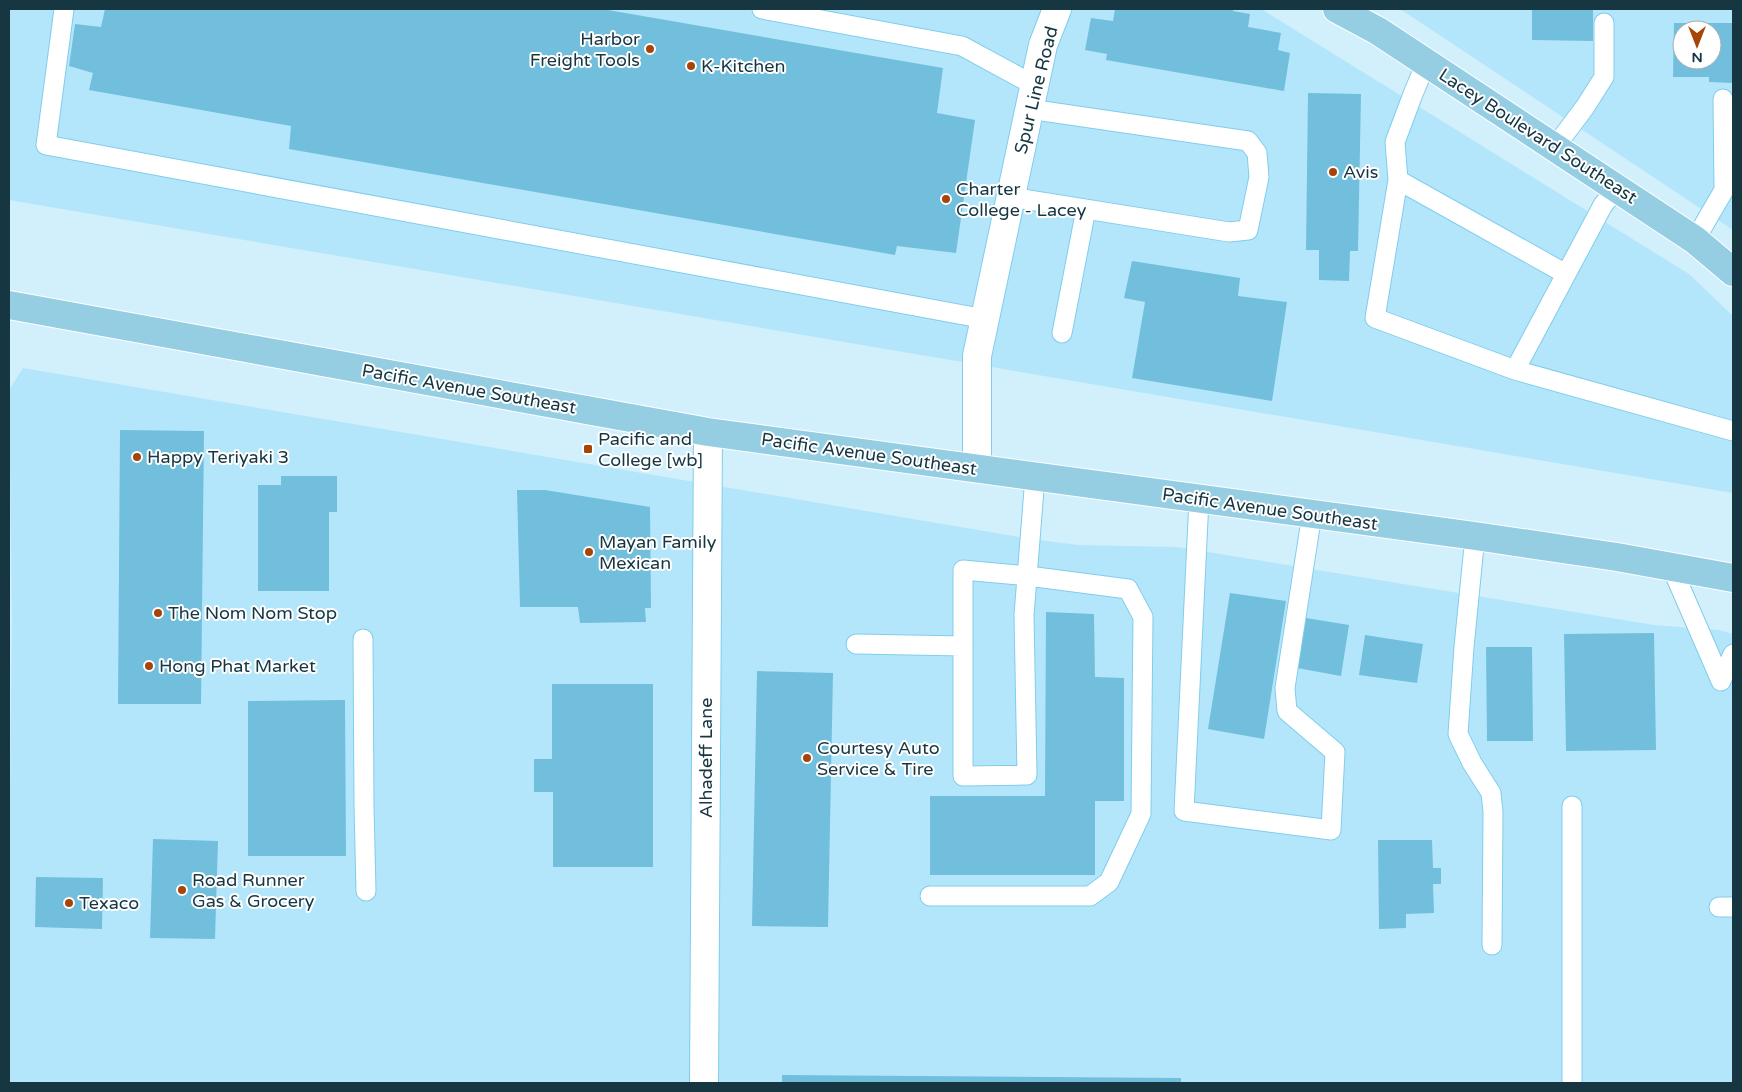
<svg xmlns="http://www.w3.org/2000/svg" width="1742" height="1092" viewBox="0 0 1742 1092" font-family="'Varela Round',sans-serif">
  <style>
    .built { fill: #b4e6fb; fill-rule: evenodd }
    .building { fill: #71bfdc; fill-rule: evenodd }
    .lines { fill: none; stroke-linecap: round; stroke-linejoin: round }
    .service-casing { stroke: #80cdeb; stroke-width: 21 }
    .minor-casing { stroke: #80cdeb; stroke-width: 30 }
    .primary-casing { stroke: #fff; stroke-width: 30 }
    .service { stroke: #fff; stroke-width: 19 }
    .minor { stroke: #fff; stroke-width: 28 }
    .primary { stroke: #95cee2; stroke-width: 28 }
    .poi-dot { fill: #a74508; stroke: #fff; stroke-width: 2 }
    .labels { text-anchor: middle; stroke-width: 4; stroke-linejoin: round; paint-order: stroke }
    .poi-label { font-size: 18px; fill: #163642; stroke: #fff; text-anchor: start }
    .street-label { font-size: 18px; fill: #163642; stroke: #fff }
  </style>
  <rect width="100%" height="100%" fill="#d2effc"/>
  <path class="built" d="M9 9H1261L1689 274 1733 316V493L9 200Z
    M1400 9H1733V230ZM1682 30H1712V60H1682Z
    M23 368 1031 539 1078 545 1177 547 1654 625 1719 630 1733 634V1083H9V878L12 618 9 390Z"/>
  <path class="building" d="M105 9H602L943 68 937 113 975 120 956 253 897 246 895 255 289 149 291 126 89 90 93 73 69 66 75 24 101 27Z
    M1115 9H1233V11L1250 14 1248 27 1281 33 1278 50 1290 53 1284 91 1106 60 1107 54 1085 50 1091 18 1113 21Z
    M1532 9H1593V41L1532 40Z
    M1674 23H1733V83L1709 82V77H1673ZM1682 30H1712V60H1682Z
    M1308 93 1361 94 1358 251H1350L1349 281 1319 280V250H1306Z
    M1132 261 1240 278 1238 296 1287 302 1272 401 1132 378 1145 302 1124 298Z
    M120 430 204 431 201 704H118Z
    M281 476H337V512H329V591H258V485H281Z
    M517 490H545L650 507 651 608H645L646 622 580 623 578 607H520Z
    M1230 593 1286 601 1264 739 1208 729Z
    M1046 612 1094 614 1095 677 1124 678V801H1095V875H930V796H1045Z
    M1306 618 1349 625 1341 676 1297 668Z
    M1654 633 1656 750 1566 751 1564 634Z
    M1365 635 1423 644 1417 683 1359 675Z
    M1486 647H1532L1533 741H1487Z
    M757 671 833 673 828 927 752 926Z
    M552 684H653V867H553V792H534V759H552Z
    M345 700 346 856H248V701Z
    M153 839 218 841 215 939 150 938Z
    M1378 840H1432L1433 868H1441V884H1433L1434 913 1406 914V928L1379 929Z
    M36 877 103 878 102 929 35 927Z
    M782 1075 1181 1078V1083H782Z"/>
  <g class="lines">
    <g class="service-casing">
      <path id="service" d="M64 9 46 145 985 319
        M762 9 962 46 1034 85
        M1426 63 1413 94 1395 142 1398 180 1375 318 1515 370 1733 431
        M1555 147 1585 107 1604 77V23
        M1398 180 1566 274
        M1011 197 1229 232 1248 230 1259 177 1257 153 1248 141 1029 109
        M1695 240 1724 190 1723 99
        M1062 333 1086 209
        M1515 370 1603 205 1617 188
        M1199 499 1184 811 1331 830 1335 752 1287 711 1285 688 1312 514
        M1475 536 1464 647 1458 734 1472 763 1491 793 1493 812 1492 945
        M1671 566 1721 681
        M363 639 364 806 366 891
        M856 644 963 646
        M1721 681 1733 654
        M1572 806V1083
        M930 896H1090L1109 882 1141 814 1143 617 1128 589 1028 576 963 570V776L1027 775 1024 615 1035 477
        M1719 907H1733"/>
    </g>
    <g class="minor-casing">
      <path id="minor" d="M977 468V356L1043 45 1057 9
        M704 1083 708 432"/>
    </g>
    <g class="primary-casing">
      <path id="primary" d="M1337 9 1378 31 1695 240 1733 272
        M9 305 708 432 1475 536 1617 557 1733 578"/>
    </g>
    <use href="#service" class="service"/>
    <use href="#minor" class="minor"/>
    <use href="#primary" class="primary"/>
  </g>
  <g class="poi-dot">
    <circle cx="650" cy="49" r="5"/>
    <circle cx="691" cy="66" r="5"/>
    <circle cx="1333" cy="172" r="5"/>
    <circle cx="946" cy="199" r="5"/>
    <rect x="583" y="444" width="10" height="10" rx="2.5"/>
    <circle cx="137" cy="457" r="5"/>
    <circle cx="589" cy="552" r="5"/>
    <circle cx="158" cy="613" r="5"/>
    <circle cx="149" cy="666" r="5"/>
    <circle cx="807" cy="758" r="5"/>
    <circle cx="182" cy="890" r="5"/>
    <circle cx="69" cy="903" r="5"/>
  </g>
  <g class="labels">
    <g class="poi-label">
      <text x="640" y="45" text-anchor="end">Harbor<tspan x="640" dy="21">Freight Tools</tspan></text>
      <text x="701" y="72">K-Kitchen</text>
      <text x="1343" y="178">Avis</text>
      <text x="956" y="195">Charter<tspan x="956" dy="21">College - Lacey</tspan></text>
      <text x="598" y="445">Pacific and<tspan x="598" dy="21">College [wb]</tspan></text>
      <text x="147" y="463">Happy Teriyaki 3</text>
      <text x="599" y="548">Mayan Family<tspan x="599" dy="21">Mexican</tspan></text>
      <text x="168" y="619">The Nom Nom Stop</text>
      <text x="159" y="672">Hong Phat Market</text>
      <text x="817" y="754">Courtesy Auto<tspan x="817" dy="21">Service &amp; Tire</tspan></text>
      <text x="192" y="886">Road Runner<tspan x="192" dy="21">Gas &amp; Grocery</tspan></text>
      <text x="79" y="909">Texaco</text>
    </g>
    <g class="street-label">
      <text transform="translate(1036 90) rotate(-76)" y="6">Spur Line Road</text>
      <text transform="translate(1538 136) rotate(33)" y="6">Lacey Boulevard Southeast</text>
      <text transform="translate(469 389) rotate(10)" y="6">Pacific Avenue Southeast</text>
      <text transform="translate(869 454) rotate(8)" y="6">Pacific Avenue Southeast</text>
      <text transform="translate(1270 509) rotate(8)" y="6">Pacific Avenue Southeast</text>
      <text transform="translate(706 758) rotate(-90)" y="6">Alhadeff Lane</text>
    </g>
  </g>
  <rect width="1742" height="1092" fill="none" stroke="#163642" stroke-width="20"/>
  <g transform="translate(1697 45) rotate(180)"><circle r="24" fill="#ffffff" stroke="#a2afb3"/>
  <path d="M0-4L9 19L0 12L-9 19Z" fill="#a74508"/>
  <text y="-8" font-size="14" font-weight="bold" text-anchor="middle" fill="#163642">N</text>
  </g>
</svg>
